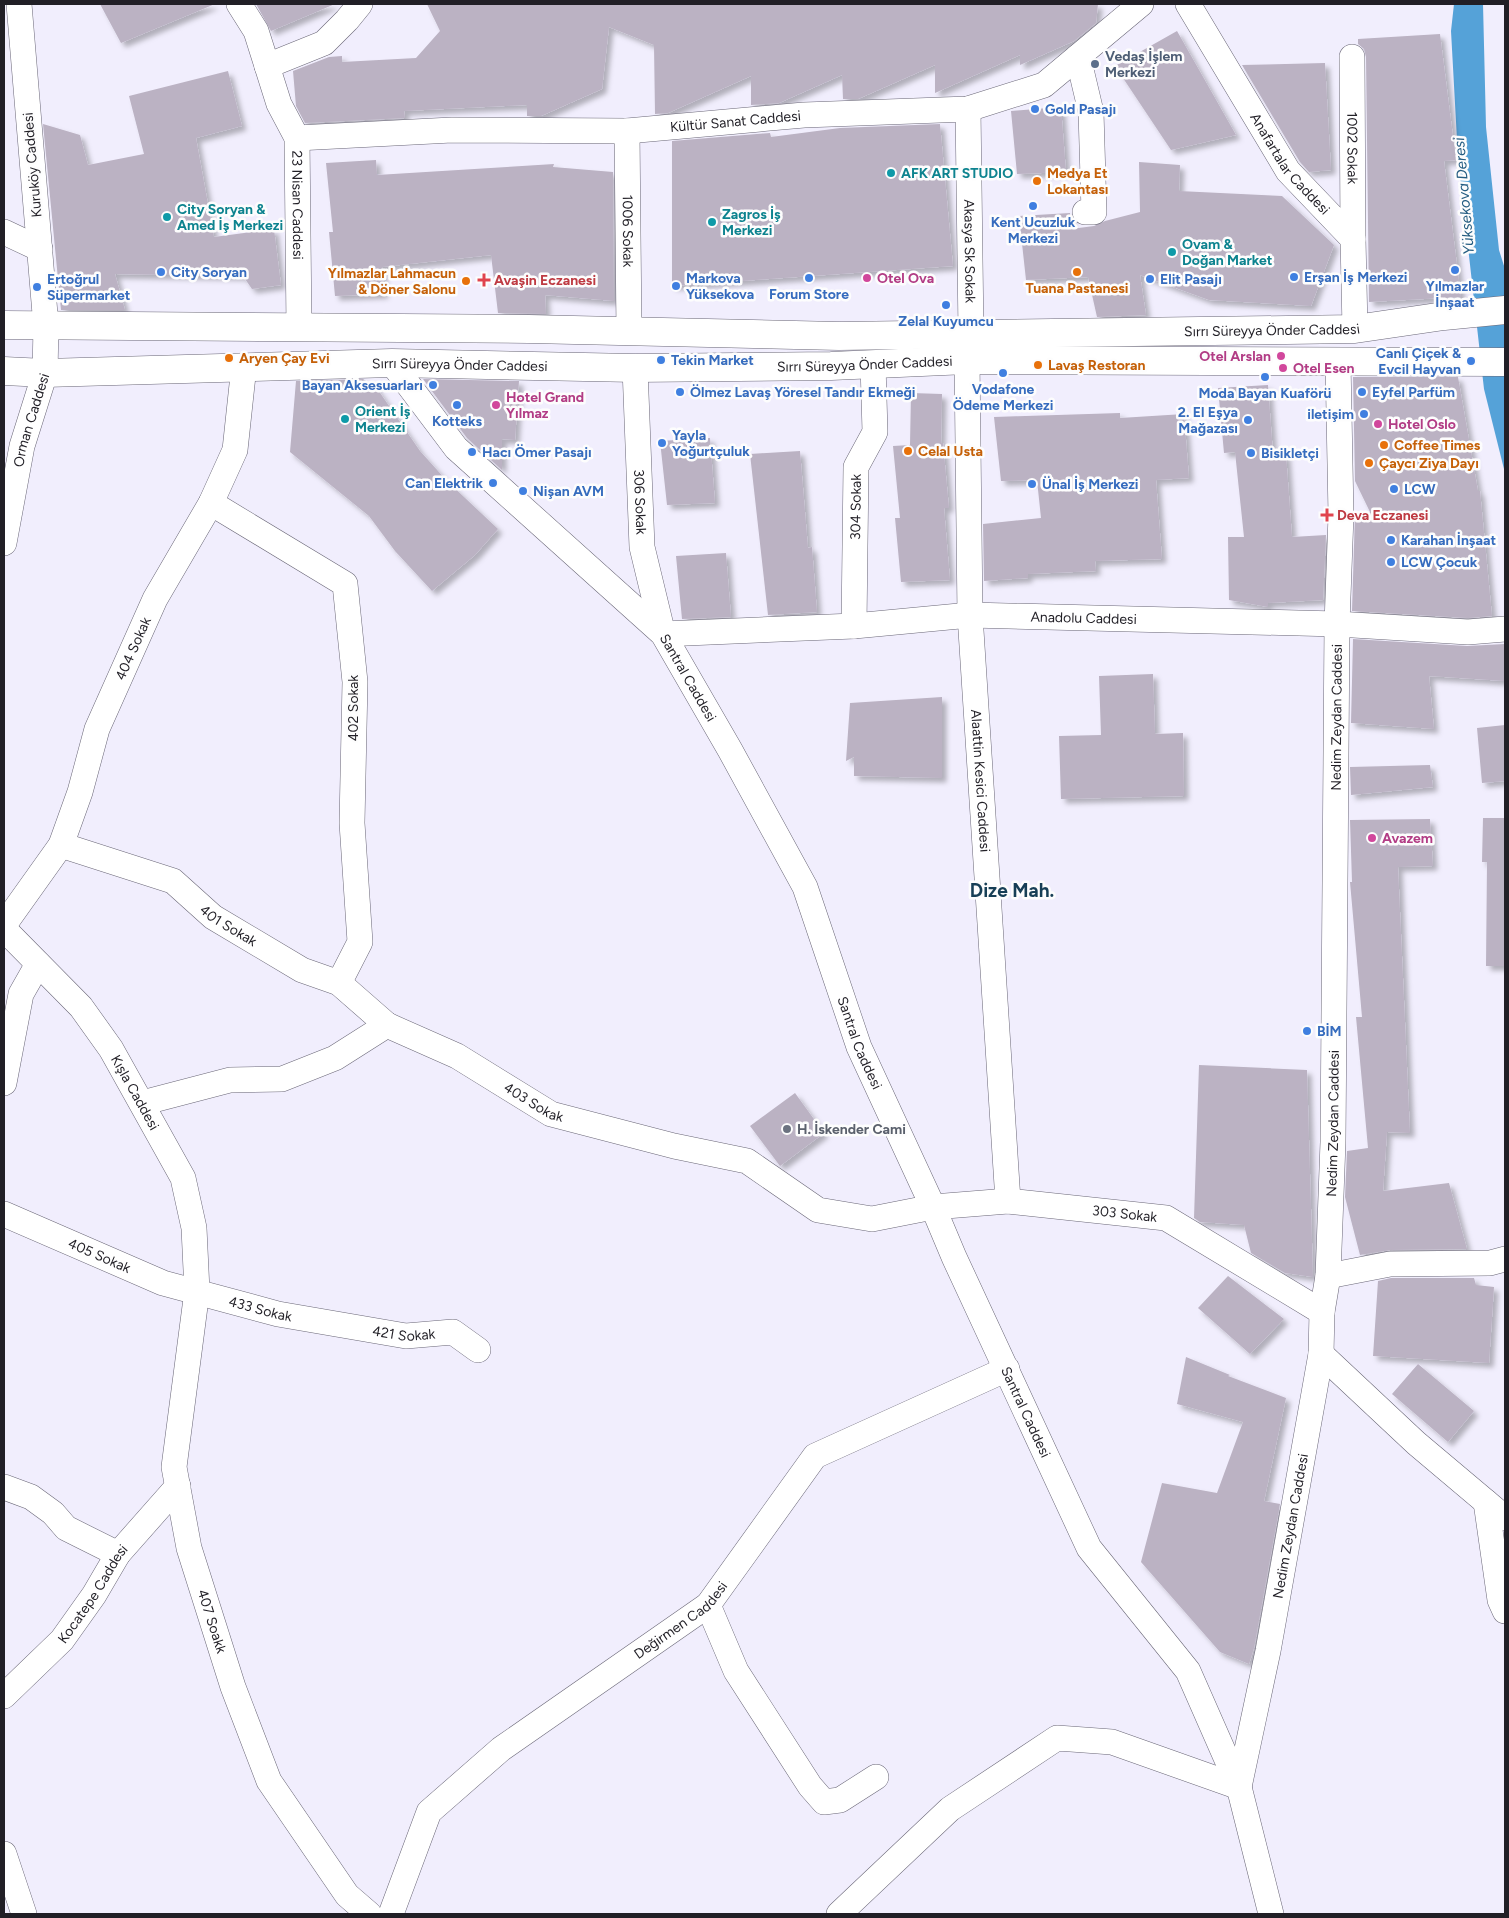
<svg xmlns="http://www.w3.org/2000/svg" width="1509" height="1918" viewBox="0 0 1509 1918" font-family="Figtree,sans-serif">
  <style>
    .water { fill: #55a2d8 }
    .building { fill: #bbb2c3; filter: url(#shadow) }
    .lines { fill: none; stroke-linecap: round; stroke-linejoin: round }
    .minor-casing { stroke: #6a6777; stroke-width: 26 }
    .major-casing { stroke: #6a6777; stroke-width: 29 }
    .minor { stroke: #fff; stroke-width: 25 }
    .major { stroke: #fff; stroke-width: 28 }
    .service-dot { fill: #5c6f8a; stroke: #fdfdfd; stroke-width: 2 }
    .shop-dot { fill: #3f7fe0; stroke: #fdfdfd; stroke-width: 2 }
    .culture-dot { fill: #0f9aa8; stroke: #fdfdfd; stroke-width: 2 }
    .food-dot { fill: #e8710a; stroke: #fdfdfd; stroke-width: 2 }
    .hotel-dot { fill: #d1479c; stroke: #fdfdfd; stroke-width: 2 }
    .health-dot { fill: #e0444e; stroke: #fdfdfd; stroke-width: 2 }
    .worship-dot { fill: #6b7280; stroke: #fdfdfd; stroke-width: 2 }
    .labels { text-anchor: middle; stroke-width: 5; stroke-linejoin: round; paint-order: stroke }
    .service-label { font-size: 14px; font-weight: bold; fill: #4e5e75; stroke: #fdfdfd; text-anchor: start }
    .shop-label { font-size: 14px; font-weight: bold; fill: #366cbe; stroke: #fdfdfd; text-anchor: start }
    .street-label { font-size: 14px; fill: #211f26; stroke: #fdfdfd }
    .culture-label { font-size: 14px; font-weight: bold; fill: #0d838f; stroke: #fdfdfd; text-anchor: start }
    .food-label { font-size: 14px; font-weight: bold; fill: #c56008; stroke: #fdfdfd; text-anchor: start }
    .hotel-label { font-size: 14px; font-weight: bold; fill: #b23c85; stroke: #fdfdfd; text-anchor: start }
    .health-label { font-size: 14px; font-weight: bold; fill: #be3a42; stroke: #fdfdfd; text-anchor: start }
    .worship-label { font-size: 14px; font-weight: bold; fill: #5b616d; stroke: #fdfdfd; text-anchor: start }
    .water-label { font-size: 15px; font-style: italic; fill: #255d82; stroke: #fdfdfd }
    .district-label { font-size: 19px; font-weight: bold; fill: #173f56; stroke: #fdfdfd }
  </style>
  <defs>
    <filter id="shadow"><feDropShadow dx="4.5" dy="4.5" stdDeviation="2.5" flood-color="#0004"/></filter>
  </defs>
  <rect width="100%" height="100%" fill="#f1eefd"/>
  <path class="water" d="M1454 4H1483L1486 127 1499 250 1505 269V473L1484 389 1458 158 1451 31Z"/>
  <path class="building" d="M100 4H215L121 43Z
    M256 4H335L271 31Z
    M427 4H1098L1096 23 1074 41 1020 65V55L935 93V65L858 99H843L842 75 779 103 751 105V76L668 113 655 114 654 45 609 27 602 89 541 116H527V105L404 111 405 118 305 123 296 106 293 71 329 57 342 56V62L416 58 440 31Z
    M1177 31 1236 135 1171 150 1115 66Z
    M1440 34 1456 160 1444 161 1461 297 1369 302 1366 57 1364 49 1358 44V39Z
    M1325 63 1331 170 1309 172 1300 162 1242 65Z
    M228 71 242 126 196 138 214 237 274 229 281 285 252 289 243 276 115 274 125 310H61L43 124 80 135 88 165 144 154 129 96Z
    M1061 107 1066 172 1017 174 1011 111Z
    M940 124 953 266 672 286V141L770 133 771 137 840 128Z
    M376 160 377 175 554 164 553 167 613 172 614 301 545 295 546 314 498 313 491 255 382 267 384 294 335 296 329 232H333L326 163Z
    M1139 162 1180 165 1179 191 1282 196 1334 245 1311 306 1209 300 1140 275 1146 315 1097 317 1088 277 1026 280 1019 216 1070 213 1071 229 1094 226 1105 221 1140 212Z
    M1353 377H1458L1478 491H1480L1492 616 1468 618 1352 611 1355 513 1370 512 1355 481Z
    M363 379 376 387 420 451 447 481 498 529 475 555 432 591 395 551 369 516 290 452 296 381Z
    M423 379 519 381 515 440 502 439V470L467 438Z
    M1268 385 1273 454H1286L1292 537 1326 535 1323 600 1268 603V607L1229 600 1228 537H1244L1235 452 1224 453 1218 388Z
    M911 393 942 394 941 443H943L949 508H944L950 580 901 582 895 518H900L893 446 910 445Z
    M1120 413V418L1184 414 1189 478 1156 480 1162 559 1095 561 1096 571 1028 574V578L984 581 983 524 1041 518 1037 480 1001 481 994 417Z
    M710 438 715 503 667 505 660 441Z
    M800 451 808 548 812 547 817 612 768 615 750 454Z
    M726 553 731 617 682 619 676 556Z
    M1353 639 1467 646 1505 644V681L1429 676 1434 729 1351 723Z
    M1153 674 1155 734 1183 733 1184 796 1061 799 1059 736 1101 735 1099 676Z
    M942 697V778L854 776V757L846 761 850 703Z
    M1505 725V781L1482 783 1477 728Z
    M1430 765 1433 787 1351 795 1350 767Z
    M1483 818H1505V966H1486L1487 862H1482Z
    M1430 819 1433 866 1398 867 1410 1133 1387 1132 1383 1191 1449 1183 1467 1249 1390 1250 1360 1255 1345 1197 1347 1151 1368 1148 1356 1017H1362L1350 882H1352L1350 820Z
    M1199 1065 1307 1070 1313 1277 1285 1273 1251 1253 1244 1225 1200 1222 1194 1218Z
    M795 1093 824 1133 780 1166 750 1126Z
    M1228 1276 1284 1319 1250 1354 1198 1308Z
    M1391 1278H1474L1476 1285 1494 1287 1489 1363 1373 1356 1378 1281Z
    M1186 1357 1230 1375 1228 1376 1286 1398 1264 1501 1280 1504 1254 1648 1249 1664 1220 1652 1141 1562 1162 1483 1217 1493 1243 1422 1177 1404Z
    M1418 1364 1474 1411 1448 1442 1392 1394Z"/>
  <g class="lines">
    <g class="minor-casing">
      <g id="minor">
        <path id="s1" d="M239 4 256 31 279 104 297 138 299 328"/>
        <path id="s2" d="M1188 4 1288 171 1353 239 1355 329"/>
        <path d="M1078 57 1091 112 1094 212H1085"/>
        <path id="s3" d="M1352 57 1353 239"/>
        <path d="M267 66 324 43 347 20 360 4"/>
        <path id="s4" d="M968 109 971 333"/>
        <path id="s5" d="M627 131 629 332"/>
        <path id="s6" d="M297 138 452 130 627 131 804 115 968 109 1044 85 1141 4"/>
        <path d="M4 232 40 249"/>
        <path id="s7" d="M967 360 970 615 1008 1201"/>
        <path id="s8" d="M392 363 456 448 663 634 730 750 805 887 859 1047 933 1207 954 1257 1089 1548 1188 1671 1239 1787 1271 1914"/>
        <path id="s9" d="M635 368 642 547 663 634 854 626 970 615 1337 624 1468 632 1505 629"/>
        <path d="M211 503 345 584 355 682 352 823 360 942 339 983"/>
        <path id="s10" d="M4 543 22 446 45 373 46 326 19 4"/>
        <path id="s11" d="M854 626 856 467 875 432 873 364"/>
        <path id="s12" d="M61 845 173 881 213 917 302 970 339 983 387 1025"/>
        <path id="s13" d="M4 925 61 845 80 792 97 729 155 599 211 503 235 450 244 366"/>
        <path id="s14" d="M4 929 81 1007 111 1049 183 1178 194 1228 197 1291 174 1467 189 1548 233 1687 269 1781 347 1895 369 1914"/>
        <path d="M4 1083 21 994 38 964"/>
        <path id="s15" d="M142 1103 230 1080 282 1079 335 1058 387 1025 457 1056 551 1114 674 1146 747 1161 818 1210 872 1219 933 1207 1008 1201 1166 1218 1322 1312"/>
        <path id="s16" d="M4 1214 163 1283 278 1314 406 1336 453 1332 478 1350"/>
        <path d="M1328 1276 1390 1264 1490 1263 1505 1259"/>
        <path d="M1321 1354 1416 1443 1505 1518"/>
        <path d="M4 1487 31 1497 53 1513 66 1528 118 1554"/>
        <path d="M1486 1502 1500 1600 1505 1611"/>
        <path d="M708 1605 736 1671 810 1786 824 1802 840 1800 876 1777"/>
        <path id="s17" d="M4 1696 62 1640 94 1595 118 1554 178 1486"/>
        <path id="s18" d="M1239 1787 1268 1651 1321 1354 1322 1312 1328 1276 1333 1142 1337 624 1341 515 1338 362"/>
        <path d="M4 1854 24 1914"/>
        <path id="s19" d="M391 1914 429 1812 501 1749 708 1605 815 1456 1007 1369"/>
        <path d="M839 1914 950 1809 1057 1738 1112 1742 1239 1787"/>
      </g>
    </g>
    <g class="major-casing">
      <g id="major">
        <path id="s20" d="M4 325 529 329 839 336 1355 329 1444 316 1505 310"/>
        <path id="s21" d="M4 371 45 373 392 363 635 368 831 366 967 360 1505 362"/>
      </g>
    </g>
    <use href="#minor" class="minor"/>
    <use href="#major" class="major"/>
  </g>
  <circle class="service-dot" cx="1095" cy="64" r="5"/>
  <g class="shop-dot">
    <circle cx="1035" cy="109" r="5"/>
    <circle cx="1033" cy="206" r="5"/>
    <circle cx="1455" cy="270" r="5"/>
    <circle cx="161" cy="272" r="5"/>
    <circle cx="1294" cy="277" r="5"/>
    <circle cx="809" cy="278" r="5"/>
    <circle cx="1150" cy="279" r="5"/>
    <circle cx="676" cy="286" r="5"/>
    <circle cx="37" cy="287" r="5"/>
    <circle cx="946" cy="305" r="5"/>
    <circle cx="661" cy="360" r="5"/>
    <circle cx="1471" cy="361" r="5"/>
    <circle cx="1003" cy="373" r="5"/>
    <circle cx="1265" cy="377" r="5"/>
    <circle cx="433" cy="385" r="5"/>
    <circle cx="680" cy="392" r="5"/>
    <circle cx="1362" cy="392" r="5"/>
    <circle cx="457" cy="405" r="5"/>
    <circle cx="1364" cy="414" r="5"/>
    <circle cx="1248" cy="420" r="5"/>
    <circle cx="662" cy="443" r="5"/>
    <circle cx="472" cy="452" r="5"/>
    <circle cx="1251" cy="453" r="5"/>
    <circle cx="493" cy="483" r="5"/>
    <circle cx="1032" cy="484" r="5"/>
    <circle cx="1394" cy="489" r="5"/>
    <circle cx="523" cy="491" r="5"/>
    <circle cx="1391" cy="540" r="5"/>
    <circle cx="1391" cy="562" r="5"/>
    <circle cx="1307" cy="1031" r="5"/>
  </g>
  <g class="culture-dot">
    <circle cx="891" cy="173" r="5"/>
    <circle cx="167" cy="217" r="5"/>
    <circle cx="712" cy="222" r="5"/>
    <circle cx="1172" cy="252" r="5"/>
    <circle cx="345" cy="419" r="5"/>
  </g>
  <g class="food-dot">
    <circle cx="1037" cy="181" r="5"/>
    <circle cx="1077" cy="272" r="5"/>
    <circle cx="466" cy="281" r="5"/>
    <circle cx="229" cy="358" r="5"/>
    <circle cx="1038" cy="365" r="5"/>
    <circle cx="1384" cy="445" r="5"/>
    <circle cx="908" cy="451" r="5"/>
    <circle cx="1369" cy="463" r="5"/>
  </g>
  <g class="hotel-dot">
    <circle cx="867" cy="278" r="5"/>
    <circle cx="1281" cy="356" r="5"/>
    <circle cx="1283" cy="368" r="5"/>
    <circle cx="496" cy="405" r="5"/>
    <circle cx="1378" cy="424" r="5"/>
    <circle cx="1372" cy="838" r="5"/>
  </g>
  <g class="health-dot">
    <path d="M481.5 272.5h5v5h5v5h-5v5h-5v-5h-5v-5h5z"/>
    <path d="M1324.5 507.5h5v5h5v5h-5v5h-5v-5h-5v-5h5z"/>
  </g>
  <circle class="worship-dot" cx="787" cy="1129" r="5"/>
  <g class="labels">
    <g class="service-label">
      <text x="1105" y="61">Vedaş İşlem<tspan x="1105" dy="16">Merkezi</tspan></text>
    </g>
    <g class="shop-label">
      <text x="1045" y="114">Gold Pasajı</text>
      <text x="1033" y="227" text-anchor="middle">Kent Ucuzluk<tspan x="1033" dy="16">Merkezi</tspan></text>
      <text x="171" y="277">City Soryan</text>
      <text x="1304" y="282">Erşan İş Merkezi</text>
      <text x="686" y="283">Markova<tspan x="686" dy="16">Yüksekova</tspan></text>
      <text x="47" y="284">Ertoğrul<tspan x="47" dy="16">Süpermarket</tspan></text>
      <text x="1160" y="284">Elit Pasajı</text>
      <text x="1455" y="291" text-anchor="middle">Yılmazlar<tspan x="1455" dy="16">İnşaat</tspan></text>
      <text x="809" y="299" text-anchor="middle">Forum Store</text>
      <text x="946" y="326" text-anchor="middle">Zelal Kuyumcu</text>
      <text x="1461" y="358" text-anchor="end">Canlı Çiçek &amp;<tspan x="1461" dy="16">Evcil Hayvan</tspan></text>
      <text x="671" y="365">Tekin Market</text>
      <text x="423" y="390" text-anchor="end">Bayan Aksesuarları</text>
      <text x="1003" y="394" text-anchor="middle">Vodafone<tspan x="1003" dy="16">Ödeme Merkezi</tspan></text>
      <text x="690" y="397">Ölmez Lavaş Yöresel Tandır Ekmeği</text>
      <text x="1372" y="397">Eyfel Parfüm</text>
      <text x="1265" y="398" text-anchor="middle">Moda Bayan Kuaförü</text>
      <text x="1238" y="417" text-anchor="end">2. El Eşya<tspan x="1238" dy="16">Mağazası</tspan></text>
      <text x="1354" y="419" text-anchor="end">iletişim</text>
      <text x="457" y="426" text-anchor="middle">Kotteks</text>
      <text x="672" y="440">Yayla<tspan x="672" dy="16">Yoğurtçuluk</tspan></text>
      <text x="482" y="457">Hacı Ömer Pasajı</text>
      <text x="1261" y="458">Bisikletçi</text>
      <text x="483" y="488" text-anchor="end">Can Elektrik</text>
      <text x="1042" y="489">Ünal İş Merkezi</text>
      <text x="1404" y="494">LCW</text>
      <text x="533" y="496">Nişan AVM</text>
      <text x="1401" y="545">Karahan İnşaat</text>
      <text x="1401" y="567">LCW Çocuk</text>
      <text x="1317" y="1036">BİM</text>
    </g>
    <g class="street-label">
      <text dy="5" stroke="none"><textPath href="#s6" startOffset="439">Kültür Sanat Caddesi</textPath></text>
      <text dy="5" stroke="none"><textPath href="#s3" startOffset="91">1002 Sokak</textPath></text>
      <text dy="5" stroke="none"><textPath href="#s2" startOffset="190">Anafartalar Caddesi</textPath></text>
      <text transform="translate(32 165) rotate(-95)" y="5">Kuruköy Caddesi</text>
      <text dy="5" stroke="none"><textPath href="#s1" startOffset="214">23 Nisan Caddesi</textPath></text>
      <text dy="5" stroke="none"><textPath href="#s5" startOffset="100">1006 Sokak</textPath></text>
      <text dy="5" stroke="none"><textPath href="#s4" startOffset="142">Akasya Sk Sokak</textPath></text>
      <text dy="5" stroke="none"><textPath href="#s20" startOffset="1268">Sırrı Süreyya Önder Caddesi</textPath></text>
      <text dy="5" stroke="none"><textPath href="#s21" startOffset="861">Sırrı Süreyya Önder Caddesi</textPath></text>
      <text dy="5" stroke="none"><textPath href="#s21" startOffset="456">Sırrı Süreyya Önder Caddesi</textPath></text>
      <text dy="5" stroke="none"><textPath href="#s10" startOffset="126">Orman Caddesi</textPath></text>
      <text dy="5" stroke="none"><textPath href="#s9" startOffset="134">306 Sokak</textPath></text>
      <text dy="5" stroke="none"><textPath href="#s11" startOffset="119">304 Sokak</textPath></text>
      <text dy="5" stroke="none"><textPath href="#s9" startOffset="690">Anadolu Caddesi</textPath></text>
      <text dy="5" stroke="none"><textPath href="#s13" startOffset="308">404 Sokak</textPath></text>
      <text dy="5" stroke="none"><textPath href="#s8" startOffset="435">Santral Caddesi</textPath></text>
      <text transform="translate(353 708) rotate(-90)" y="5">402 Sokak</text>
      <text dy="5" stroke="none"><textPath href="#s18" startOffset="1078">Nedim Zeydan Caddesi</textPath></text>
      <text dy="5" stroke="none"><textPath href="#s7" startOffset="421">Alaattin Kesici Caddesi</textPath></text>
      <text dy="5" stroke="none"><textPath href="#s12" startOffset="189">401 Sokak</textPath></text>
      <text dy="5" stroke="none"><textPath href="#s8" startOffset="840">Santral Caddesi</textPath></text>
      <text dy="5" stroke="none"><textPath href="#s14" startOffset="211">Kışla Caddesi</textPath></text>
      <text dy="5" stroke="none"><textPath href="#s15" startOffset="428">403 Sokak</textPath></text>
      <text dy="5" stroke="none"><textPath href="#s18" startOffset="672">Nedim Zeydan Caddesi</textPath></text>
      <text dy="5" stroke="none"><textPath href="#s15" startOffset="1046">303 Sokak</textPath></text>
      <text dy="5" stroke="none"><textPath href="#s16" startOffset="104">405 Sokak</textPath></text>
      <text dy="5" stroke="none"><textPath href="#s16" startOffset="274">433 Sokak</textPath></text>
      <text dy="5" stroke="none"><textPath href="#s16" startOffset="420">421 Sokak</textPath></text>
      <text dy="5" stroke="none"><textPath href="#s8" startOffset="1245">Santral Caddesi</textPath></text>
      <text dy="5" stroke="none"><textPath href="#s18" startOffset="266">Nedim Zeydan Caddesi</textPath></text>
      <text dy="5" stroke="none"><textPath href="#s17" startOffset="136">Kocatepe Caddesi</textPath></text>
      <text dy="5" stroke="none"><textPath href="#s19" startOffset="426">Değirmen Caddesi</textPath></text>
      <text dy="5" stroke="none"><textPath href="#s14" startOffset="760">407 Soakk</textPath></text>
    </g>
    <g class="culture-label">
      <text x="901" y="178">AFK ART STUDIO</text>
      <text x="177" y="214">City Soryan &amp;<tspan x="177" dy="16">Amed İş Merkezi</tspan></text>
      <text x="722" y="219">Zagros İş<tspan x="722" dy="16">Merkezi</tspan></text>
      <text x="1182" y="249">Ovam &amp;<tspan x="1182" dy="16">Doğan Market</tspan></text>
      <text x="355" y="416">Orient İş<tspan x="355" dy="16">Merkezi</tspan></text>
    </g>
    <g class="food-label">
      <text x="1047" y="178">Medya Et<tspan x="1047" dy="16">Lokantası</tspan></text>
      <text x="456" y="278" text-anchor="end">Yılmazlar Lahmacun<tspan x="456" dy="16">&amp; Döner Salonu</tspan></text>
      <text x="1077" y="293" text-anchor="middle">Tuana Pastanesi</text>
      <text x="239" y="363">Aryen Çay Evi</text>
      <text x="1048" y="370">Lavaş Restoran</text>
      <text x="1394" y="450">Coffee Times</text>
      <text x="918" y="456">Celal Usta</text>
      <text x="1379" y="468">Çaycı Ziya Dayı</text>
    </g>
    <g class="hotel-label">
      <text x="877" y="283">Otel Ova</text>
      <text x="1271" y="361" text-anchor="end">Otel Arslan</text>
      <text x="1293" y="373">Otel Esen</text>
      <text x="506" y="402">Hotel Grand<tspan x="506" dy="16">Yılmaz</tspan></text>
      <text x="1388" y="429">Hotel Oslo</text>
      <text x="1382" y="843">Avazem</text>
    </g>
    <g class="health-label">
      <text x="494" y="285">Avaşin Eczanesi</text>
      <text x="1337" y="520">Deva Eczanesi</text>
    </g>
    <g class="worship-label">
      <text x="797" y="1134">H. İskender Cami</text>
    </g>
    <g class="water-label">
      <text transform="translate(1464 196) rotate(-95)" y="5">Yüksekova Deresi</text>
    </g>
    <g class="district-label">
      <text x="1012" y="897">Dize Mah.</text>
    </g>
  </g>
  <rect width="1509" height="1918" fill="none" stroke="#211f26" stroke-width="10"/>
</svg>
